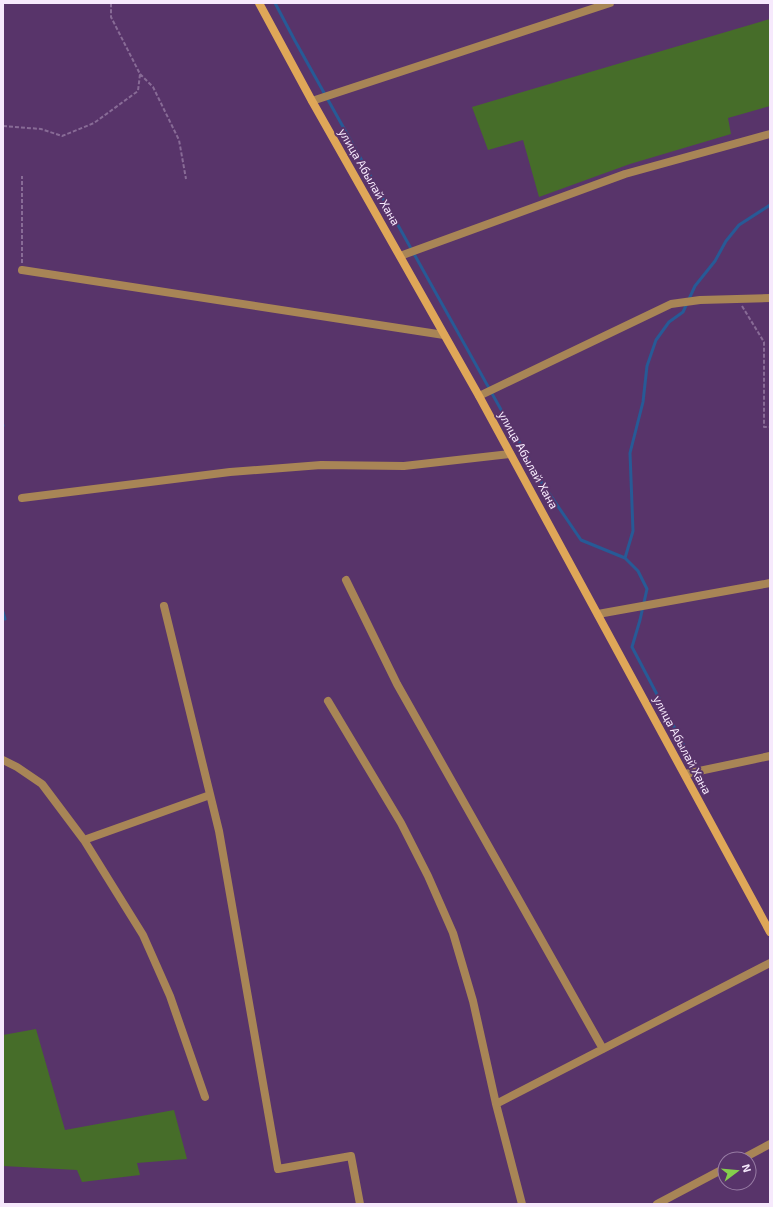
<svg xmlns="http://www.w3.org/2000/svg" width="773" height="1207" viewBox="0 0 773 1207" font-family="'Exo 2',sans-serif">
  <style>
    .green { fill: #466d29 }
    .lines { fill: none; stroke-linecap: round; stroke-linejoin: round }
    .stream { stroke: #275a96; stroke-width: 3 }
    .path { stroke: #886b96; stroke-width: 2; stroke-dasharray: 4 2; stroke-linecap: butt }
    .street { stroke: #a88556; stroke-width: 8 }
    .secondary { stroke: #dfa758; stroke-width: 8 }
    .labels { text-anchor: middle; stroke-width: 4; stroke-linejoin: round; paint-order: stroke }
    .street-label { font-size: 12px; fill: #f6e9fc; stroke: #58346a }
  </style>
  <rect width="100%" height="100%" fill="#58346a"/>
  <path class="green" d="M770 19V106L728 118 731 134 630 164 539 197 523 140 488 150 472 107Z
    M36 1029 65 1130 174 1110 187 1159 137 1163 140 1175 82 1182 77 1170 3 1166V1035Z"/>
  <g class="lines">
    <path class="stream" d="M275 3 294 39 542 483 581 540 625 558 638 571 647 589 640 620 632 647 691 759
      M3 425V426
      M625 558 633 531 630 453 643 402 647 366 656 340 669 322 683 312 695 286 715 261 726 241 739 225 770 205
      M3 612 5 619"/>
    <path class="path" d="M140 74 153 87 179 140 186 179
      M3 126 41 129 62 136 94 123 138 91 140 74 111 17V3
      M22 263V176
      M742 306 764 342V427H770"/>
    <path class="street" d="M312 101 610 3
      M400 256 625 174 770 134
      M22 270 444 335
      M479 396 671 304 700 300 770 298
      M22 498 230 472 321 465 404 466 510 454
      M346 580 397 684 603 1049
      M164 606 219 831 278 1169 351 1156 360 1204
      M598 614 770 583
      M328 701 401 823 428 876 453 933 473 1001 496 1104 522 1204
      M3 760 17 767 42 784 84 840 143 935 170 996 205 1097
      M685 774 770 756
      M84 840 210 795
      M496 1104 770 963
      M742 1159 770 1144
      M657 1204 725 1168"/>
    <path class="secondary" d="M259 3 312 101 479 396 770 932"/>
  </g>
  <g class="labels">
    <g class="street-label">
      <text transform="translate(369 177) rotate(60)" y="4">улица Абылай Хана</text>
      <text transform="translate(528 460) rotate(61)" y="4">улица Абылай Хана</text>
      <text transform="translate(682 745) rotate(62)" y="4">улица Абылай Хана</text>
    </g>
  </g>
  <rect width="773" height="1207" fill="none" stroke="#f6e9fc" stroke-width="8"/>
  <g transform="translate(737 1171) rotate(74)"><circle r="19" fill="#58346a" stroke="#977ca4"/>
  <path d="M0-3L7 15L0 10L-7 15Z" fill="#85cf4c"/>
  <text y="-6" font-size="11" font-weight="bold" text-anchor="middle" fill="#f6e9fc">N</text>
  </g>
</svg>
